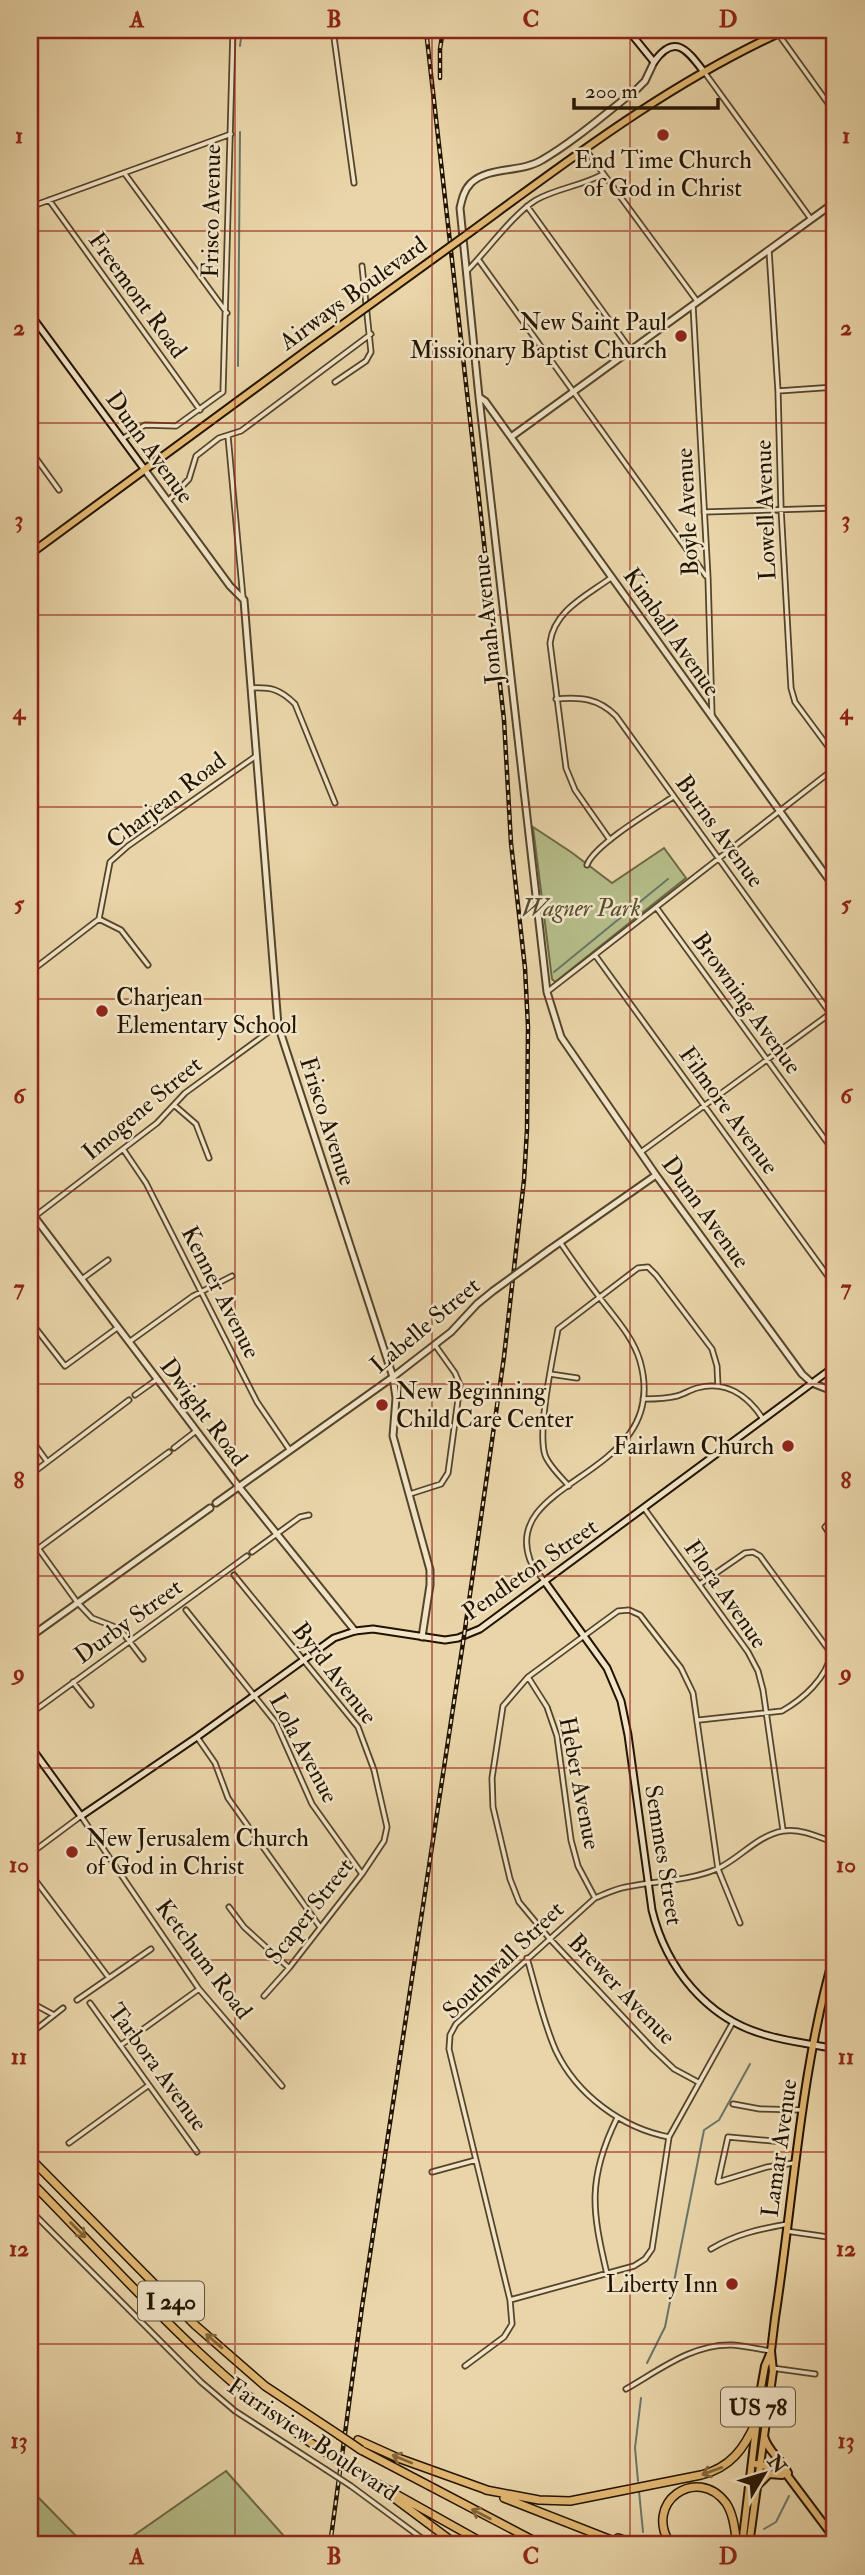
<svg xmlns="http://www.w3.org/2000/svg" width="865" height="2575" viewBox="0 0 865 2575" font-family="'IM FELL Double Pica',serif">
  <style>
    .green { fill: #b5bd89; stroke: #6c6844; stroke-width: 2 }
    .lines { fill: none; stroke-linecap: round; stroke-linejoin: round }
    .stream { stroke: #697669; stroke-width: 2 }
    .minor-casing { stroke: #54442a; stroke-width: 7 }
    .tertiary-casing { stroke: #54442a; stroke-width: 9 }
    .secondary-casing { stroke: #221300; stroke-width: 9 }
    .primary-casing { stroke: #221300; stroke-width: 10 }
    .motorway-casing { stroke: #221300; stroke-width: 10 }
    .minor { stroke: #f1e4c7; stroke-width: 3.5 }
    .tertiary { stroke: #f1e4c7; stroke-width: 5 }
    .secondary { stroke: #f1e4c7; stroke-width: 5 }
    .primary { stroke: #e4ba74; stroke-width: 6 }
    .motorway { stroke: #e4ba74; stroke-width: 7 }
    .rail-casing { stroke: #221300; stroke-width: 4.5 }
    .rail { stroke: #f1e4c7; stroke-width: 2; stroke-dasharray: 5; stroke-linecap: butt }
    .minor-bridge-casing { stroke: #54442a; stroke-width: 7; stroke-linecap: butt }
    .tertiary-bridge-casing { stroke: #54442a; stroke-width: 9; stroke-linecap: butt }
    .primary-bridge-casing { stroke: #221300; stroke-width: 10; stroke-linecap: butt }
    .motorway-bridge-casing { stroke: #221300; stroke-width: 10; stroke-linecap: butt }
    .minor-bridge { stroke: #f1e4c7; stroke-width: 3.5 }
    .tertiary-bridge { stroke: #f1e4c7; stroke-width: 5 }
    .primary-bridge { stroke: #e4ba74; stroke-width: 6 }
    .motorway-bridge { stroke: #e4ba74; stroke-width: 7 }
    .oneway { stroke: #83663a }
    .grid { fill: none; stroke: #8f2418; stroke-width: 2; stroke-opacity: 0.55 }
    .poi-dot { fill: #8f2418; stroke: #f1e4c7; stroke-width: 2.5 }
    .labels { text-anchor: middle; stroke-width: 5; stroke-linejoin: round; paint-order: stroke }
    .shield { fill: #f1e4c7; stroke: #60523c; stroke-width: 2 }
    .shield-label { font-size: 23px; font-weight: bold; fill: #221300 }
    .poi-label { font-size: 24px; fill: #221300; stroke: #f1e4c7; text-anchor: end }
    .street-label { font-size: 24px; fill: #221300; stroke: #f1e4c7 }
    .park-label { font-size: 24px; font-style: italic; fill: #554e30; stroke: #f1e4c7 }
    .neatline { fill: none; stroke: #8f2418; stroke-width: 2.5 }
    .grid-label { font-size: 23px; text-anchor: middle; font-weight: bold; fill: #8f2418 }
  </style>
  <rect width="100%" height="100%" fill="#e9d5a9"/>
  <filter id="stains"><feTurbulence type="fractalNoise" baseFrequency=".00286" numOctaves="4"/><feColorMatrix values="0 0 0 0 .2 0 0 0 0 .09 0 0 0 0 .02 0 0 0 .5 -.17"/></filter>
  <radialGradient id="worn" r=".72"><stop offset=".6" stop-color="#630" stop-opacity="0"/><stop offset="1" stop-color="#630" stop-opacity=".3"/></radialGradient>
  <path class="green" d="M533 827 571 852 612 883 664 848 686 878 555 982 552 979Z
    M226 2471 292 2545H120Z
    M30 2489 85 2545H30Z"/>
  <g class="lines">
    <path class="stream" d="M240 46 242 30
      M238 366 240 132
      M554 972 668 879
      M647 2363 665 2327 704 2130 719 2120 750 2064
      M638 2481 635 2448 641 2398
      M639 2491 643 2532
      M764 2529 776 2522 789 2496
      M722 2545 728 2543"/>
    <g class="minor-casing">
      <path id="minor" d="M333 30 354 183
        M779 35 835 113
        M705 73 811 219
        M586 150 697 301
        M125 174 227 313
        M49 200 200 410
        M527 206 630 349
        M30 207 231 134
        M769 250 778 391 781 508 791 688 795 702 835 756
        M478 259 706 576
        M466 272C486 252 513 214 536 200 557 188 582 186 603 174
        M693 305 708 578 712 715
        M335 382 366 361 371 352 362 266
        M778 391 835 387
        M228 436 243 598
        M122 439 145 425 176 426 223 392 233 30
        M30 450 59 490
        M168 501 189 479 196 456 219 438 241 431 371 334
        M704 512 835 508
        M251 688C271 687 280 689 295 704L335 803
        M556 699C581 697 598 698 616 716L835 1020
        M610 840 575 790 566 768 550 643C554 610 588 595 612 577
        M587 865C594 845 653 810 673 797
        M656 907 835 1153
        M99 919 121 930 148 965
        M595 955 835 1286
        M30 972 99 919 110 862 128 846 256 756
        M547 992 835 768
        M174 1105 196 1124 209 1158
        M123 1149 146 1183 257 1402 289 1449
        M641 1152 835 1010
        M30 1220 157 1123 185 1093 278 1025
        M82 1279 108 1260
        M30 1321 65 1366 117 1328
        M129 1342 193 1296 232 1276
        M550 1374 577 1378
        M135 1395 156 1380
        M643 1399C655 1399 666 1399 677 1396 684 1394 690 1390 697 1388 726 1380 748 1396 763 1419
        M30 1438 46 1460
        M174 1448 196 1431
        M30 1475 129 1400
        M569 1486C561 1477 549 1466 545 1455 537 1430 553 1357 558 1329L638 1268 648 1267 656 1275 712 1349 717 1366 718 1386
        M410 1494 441 1484 448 1473 460 1385 455 1373 435 1345
        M644 1508 748 1652 758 1671 763 1690 783 1830
        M835 1516 825 1527 835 1542
        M30 1537 77 1602 92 1618 115 1627 123 1633 143 1659
        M39 1548 169 1452
        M252 1552 300 1517 309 1515
        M234 1575 358 1727 374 1770 387 1827 384 1841 362 1874 289 1968 264 1996
        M545 1582C540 1575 533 1568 530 1560 500 1477 673 1477 640 1361 633 1337 615 1318 600 1298 586 1280 573 1261 560 1242
        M186 1610 276 1723 312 1804 362 1874
        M528 1677 547 1707 557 1736 571 1840 578 1866 595 1898
        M73 1682 91 1705
        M30 1714 247 1556
        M699 1720 782 1711C803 1699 827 1678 831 1653L760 1556 753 1552 745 1553 700 1584
        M197 1737 215 1763 228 1798 320 1927
        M30 1854 81 1816 199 1989 282 2086
        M30 1873 109 1978
        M229 1907 244 1927 289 1968
        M527 1958C536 1988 543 2022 556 2051 577 2095 622 2128 669 2137
        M77 2000 151 1949
        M30 2002 54 2015
        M90 2003 197 2152
        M30 2034 63 2008
        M121 2045 199 1989
        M698 2082 674 2069 653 2049 549 1938 519 1902 510 1879 493 1807 492 1778 503 1706 528 1677 618 1611 629 1610 640 1615 681 1668 693 1693 718 1869 740 1923
        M733 2104 760 2109 803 2110
        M785 2142 728 2137 718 2182 767 2167 794 2163
        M69 2143 149 2085
        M432 2172 476 2160
        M30 2210 201 2382 235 2411 325 2469
        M786 2231 835 2238
        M711 2249C736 2234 759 2229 788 2224
        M607 2274C592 2211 587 2179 617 2118
        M510 2300 634 2266 645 2259 652 2249 669 2137 733 2022
        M465 2366 504 2337 512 2324 510 2300 449 2049 450 2035 456 2024 595 1898C605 1894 615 1889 626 1887 656 1881 688 1881 717 1869 739 1859 758 1835 783 1831 800 1828 819 1837 835 1843
        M772 2368 815 2374
        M626 2389C658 2371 693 2343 733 2345 745 2346 758 2349 771 2351
        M351 2486 431 2545"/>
    </g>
    <g class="tertiary-casing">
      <path id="tertiary" d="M654 62 645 81 637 89C606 113 576 140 542 160 521 173 489 166 471 183 464 190 462 199 460 208L479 397 547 992 561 1037 656 1175 802 1374 812 1383 835 1392
        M479 397 485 401 835 888
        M511 437 835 202
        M145 470 230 586 244 600 278 1025 393 1377 396 1398 393 1436 430 1570V1585L422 1637
        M30 1211 239 1487 355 1631
        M549 1250 656 1175
        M216 1503 393 1377 451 1332 477 1304 493 1291
        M30 1637 210 1508"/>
    </g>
    <g class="secondary-casing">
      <path id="secondary" d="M628 30 654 62C675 32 688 51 704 72
        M30 314 145 470
        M545 1582 607 1668 621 1701 628 1735 652 1910C666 1968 707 2019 766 2035 789 2042 813 2044 835 2049
        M30 1746 81 1816 197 1737 334 1638 355 1631 373 1629 445 1640 458 1638 480 1629 835 1366"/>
    </g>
    <g class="primary-casing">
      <path id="primary" d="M469 233C570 159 670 82 786 30
        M30 554 310 348
        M764 2436C768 2452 781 2458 788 2473
        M756 2464 779 2469 787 2475 835 2539
        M757 2486 769 2474 782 2475
        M742 2545 760 2394 765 2366 770 2354
        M749 2545 773 2371 771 2351 775 2318C794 2196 800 2071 835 1952"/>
    </g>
    <g class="motorway-casing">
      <path id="motorway" d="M30 2158 195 2325 265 2386 339 2435
        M30 2181C120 2272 210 2377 317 2447
        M358 2440 398 2458 487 2490
        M361 2450 542 2545
        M369 2479 487 2545
        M486 2490 539 2500 570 2501 701 2475C730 2468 744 2449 756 2422
        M390 2495 457 2545
        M504 2498 624 2545
        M618 2538 638 2545
        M671 2545C642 2503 697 2464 726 2503 734 2515 735 2532 737 2545"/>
    </g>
    <use href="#minor" class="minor"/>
    <use href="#tertiary" class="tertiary"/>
    <use href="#secondary" class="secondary"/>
    <use href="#primary" class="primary"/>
    <use href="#motorway" class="motorway"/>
    <g class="rail-casing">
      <path id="rail" d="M440 78V49L443 30
        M330 2545 362 2307 464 1636 504 1357 524 1180 527 1130 528 1027 525 968 511 843 504 720 426 30"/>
    </g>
    <use href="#rail" class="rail"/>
    <g class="minor-bridge-casing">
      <path id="minor-bridge" d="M325 2469 351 2486"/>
    </g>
    <g class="tertiary-bridge-casing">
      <path id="tertiary-bridge" d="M493 1291 549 1250"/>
    </g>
    <g class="primary-bridge-casing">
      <path id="primary-bridge" d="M310 348 469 233"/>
    </g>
    <g class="motorway-bridge-casing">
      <path id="motorway-bridge" d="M339 2435 361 2450
        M317 2447 369 2479"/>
    </g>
    <use href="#minor-bridge" class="minor-bridge"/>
    <use href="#tertiary-bridge" class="tertiary-bridge"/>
    <use href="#primary-bridge" class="primary-bridge"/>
    <use href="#motorway-bridge" class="motorway-bridge"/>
  </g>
  <defs><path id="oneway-shaft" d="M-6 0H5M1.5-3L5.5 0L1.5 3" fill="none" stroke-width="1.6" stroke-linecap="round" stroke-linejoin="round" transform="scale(1.75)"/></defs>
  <g class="oneway">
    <use href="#oneway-shaft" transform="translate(78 2230) rotate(45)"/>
    <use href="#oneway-shaft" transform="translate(214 2341) rotate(-139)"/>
    <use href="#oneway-shaft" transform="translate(402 2459) rotate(-158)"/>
    <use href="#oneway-shaft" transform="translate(712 2471) rotate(160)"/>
    <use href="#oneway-shaft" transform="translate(481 2514) rotate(-153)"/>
  </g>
  <path class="grid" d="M235 30V2545M432 30V2545M630 30V2545M30 231H835M30 423H835M30 615H835M30 807H835M30 999H835M30 1191H835M30 1384H835M30 1576H835M30 1768H835M30 1960H835M30 2152H835M30 2344H835"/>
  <g class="poi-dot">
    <circle cx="663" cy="135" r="7"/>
    <circle cx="681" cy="336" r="7"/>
    <circle cx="102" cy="1011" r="7"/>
    <circle cx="382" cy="1405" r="7"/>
    <circle cx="788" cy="1446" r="7"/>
    <circle cx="72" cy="1852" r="7"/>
    <circle cx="732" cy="2284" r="7"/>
  </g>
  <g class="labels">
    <g class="shield">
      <rect x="138" y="2281.5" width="66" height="39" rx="5"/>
      <rect x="721" y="2387.5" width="74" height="39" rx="5"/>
    </g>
    <g class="shield-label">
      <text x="171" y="2309">I 240</text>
      <text x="758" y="2415">US 78</text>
    </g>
    <g class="poi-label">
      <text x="663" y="168" text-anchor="middle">End Time Church<tspan x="663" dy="28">of God in Christ</tspan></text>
      <text x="667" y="330">New Saint Paul<tspan x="667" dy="28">Missionary Baptist Church</tspan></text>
      <text x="116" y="1005" text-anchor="start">Charjean<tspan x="116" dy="28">Elementary School</tspan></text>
      <text x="396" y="1399" text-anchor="start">New Beginning<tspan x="396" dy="28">Child Care Center</tspan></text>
      <text x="774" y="1454">Fairlawn Church</text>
      <text x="86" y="1846" text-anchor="start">New Jerusalem Church<tspan x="86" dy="28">of God in Christ</tspan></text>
      <text x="718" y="2292">Liberty Inn</text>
    </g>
    <g class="street-label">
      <text transform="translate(211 211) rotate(-89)" y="8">Frisco Avenue</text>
      <text transform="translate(353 293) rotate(-36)" y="8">Airways Boulevard</text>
      <text transform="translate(138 295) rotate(54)" y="8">Freemont Road</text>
      <text transform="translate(150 447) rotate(54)" y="8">Dunn Avenue</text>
      <text transform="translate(765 510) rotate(-92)" y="8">Lowell Avenue</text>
      <text transform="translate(687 512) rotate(-93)" y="8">Boyle Avenue</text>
      <text transform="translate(487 619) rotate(-96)" y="8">Jonah Avenue</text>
      <text transform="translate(672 632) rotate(55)" y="8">Kimball Avenue</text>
      <text transform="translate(166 800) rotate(-37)" y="8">Charjean Road</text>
      <text transform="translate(720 831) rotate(54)" y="8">Burns Avenue</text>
      <text transform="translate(747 1003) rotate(54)" y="8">Browning Avenue</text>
      <text transform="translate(142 1108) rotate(-40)" y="8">Imogene Street</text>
      <text transform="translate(729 1110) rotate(54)" y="8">Filmore Avenue</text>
      <text transform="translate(328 1121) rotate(72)" y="8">Frisco Avenue</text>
      <text transform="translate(706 1212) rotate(54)" y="8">Dunn Avenue</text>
      <text transform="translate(221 1292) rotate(63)" y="8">Kenner Avenue</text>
      <text transform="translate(425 1325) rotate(-40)" y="8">Labelle Street</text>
      <text transform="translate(204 1412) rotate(53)" y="8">Dwight Road</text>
      <text transform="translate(530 1569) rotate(-35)" y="8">Pendleton Street</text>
      <text transform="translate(726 1594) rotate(55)" y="8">Flora Avenue</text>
      <text transform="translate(128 1621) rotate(-36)" y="8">Durby Street</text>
      <text transform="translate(335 1673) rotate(52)" y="8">Byrd Avenue</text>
      <text transform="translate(304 1748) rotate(62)" y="8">Lola Avenue</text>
      <text transform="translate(580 1783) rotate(79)" y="8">Heber Avenue</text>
      <text transform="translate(664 1855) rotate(81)" y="8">Semmes Street</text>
      <text transform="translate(309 1911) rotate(-52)" y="8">Scaper Street</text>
      <text transform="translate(204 1959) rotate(53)" y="8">Ketchum Road</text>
      <text transform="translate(503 1960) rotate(-44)" y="8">Southwall Street</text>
      <text transform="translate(622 1989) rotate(46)" y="8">Brewer Avenue</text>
      <text transform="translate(158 2067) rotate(54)" y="8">Tarbora Avenue</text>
      <text transform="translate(779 2148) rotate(-82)" y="8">Lamar Avenue</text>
      <text transform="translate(313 2439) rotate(34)" y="8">Farrisview Boulevard</text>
    </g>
    <g class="park-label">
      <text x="581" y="916">Wagner Park</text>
    </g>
  </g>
  <rect width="865" height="2575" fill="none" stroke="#e9d5a9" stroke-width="77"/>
  <g transform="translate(764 2474) rotate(52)" stroke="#f1e4c7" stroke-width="5" paint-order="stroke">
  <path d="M0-5L12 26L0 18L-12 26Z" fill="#221300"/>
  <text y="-10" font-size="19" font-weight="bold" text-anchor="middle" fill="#221300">N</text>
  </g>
  <path d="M574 98v10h144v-10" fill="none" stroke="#221300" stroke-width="3.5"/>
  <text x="585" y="98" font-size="21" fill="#221300" stroke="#f1e4c7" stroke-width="5" paint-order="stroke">200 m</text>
  <rect x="38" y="38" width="788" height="2498" class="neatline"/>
  <g class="grid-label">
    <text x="137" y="27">A</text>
    <text x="334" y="27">B</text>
    <text x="531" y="27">C</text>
    <text x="728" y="27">D</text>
    <text x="19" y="143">1</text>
    <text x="846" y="143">1</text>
    <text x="19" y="335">2</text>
    <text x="846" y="335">2</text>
    <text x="19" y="527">3</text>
    <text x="846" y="527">3</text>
    <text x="19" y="719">4</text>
    <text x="846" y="719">4</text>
    <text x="19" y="911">5</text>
    <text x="846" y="911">5</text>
    <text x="19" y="1103">6</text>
    <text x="846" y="1103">6</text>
    <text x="19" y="1295">7</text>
    <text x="846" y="1295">7</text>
    <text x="19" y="1488">8</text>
    <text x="846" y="1488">8</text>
    <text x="19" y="1680">9</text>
    <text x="846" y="1680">9</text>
    <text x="19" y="1872">10</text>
    <text x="846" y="1872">10</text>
    <text x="19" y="2064">11</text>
    <text x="846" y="2064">11</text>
    <text x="19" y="2256">12</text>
    <text x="846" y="2256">12</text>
    <text x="19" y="2448">13</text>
    <text x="846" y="2448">13</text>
    <text x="137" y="2564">A</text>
    <text x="334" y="2564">B</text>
    <text x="531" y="2564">C</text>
    <text x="728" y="2564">D</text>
  </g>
  <rect width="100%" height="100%" filter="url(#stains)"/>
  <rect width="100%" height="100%" fill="url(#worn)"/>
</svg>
